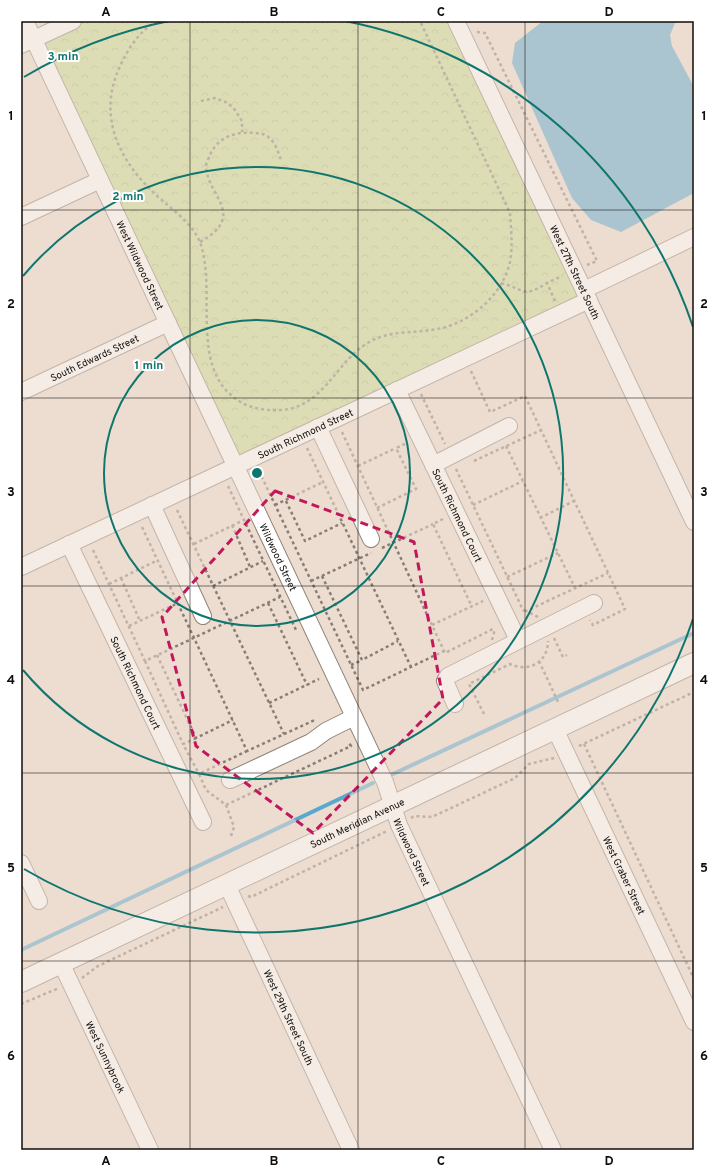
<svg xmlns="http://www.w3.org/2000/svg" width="715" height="1171" viewBox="0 0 715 1171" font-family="Overpass,sans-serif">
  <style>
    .park { fill: url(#park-crowns) }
    .water { fill: #5aa8ce }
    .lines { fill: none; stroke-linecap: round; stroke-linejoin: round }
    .stream { stroke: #5aa8ce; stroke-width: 4 }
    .minor-casing { stroke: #918478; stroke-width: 18 }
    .major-casing { stroke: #918478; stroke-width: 22 }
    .path { stroke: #897e75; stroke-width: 2.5; stroke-dasharray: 3 3; stroke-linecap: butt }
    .minor { stroke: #fff; stroke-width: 16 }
    .major { stroke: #fff; stroke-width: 20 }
    .marked { fill: none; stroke: #c2185b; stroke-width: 3; stroke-dasharray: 8 5; stroke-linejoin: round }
    .grid { fill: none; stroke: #120d09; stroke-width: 1; stroke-opacity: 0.55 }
    .ring { fill: none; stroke: #0f766e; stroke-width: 2 }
    .labels { text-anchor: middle; stroke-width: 4; stroke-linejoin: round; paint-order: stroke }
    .street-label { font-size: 10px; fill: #120d09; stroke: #fff }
    .centre { fill: #0f766e; stroke: #fff; stroke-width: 2 }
    .ring-label { font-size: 12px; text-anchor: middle; font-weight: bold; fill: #0f766e; stroke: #fff; stroke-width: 4; stroke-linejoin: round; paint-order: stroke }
    .neatline { fill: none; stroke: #120d09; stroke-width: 1.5 }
    .grid-label { font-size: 13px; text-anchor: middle; font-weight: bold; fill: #120d09 }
  </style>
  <defs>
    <pattern id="park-crowns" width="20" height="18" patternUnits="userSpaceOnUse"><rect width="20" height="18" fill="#c8dc95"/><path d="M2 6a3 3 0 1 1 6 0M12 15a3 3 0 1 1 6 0" fill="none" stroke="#abbc7f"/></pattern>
  </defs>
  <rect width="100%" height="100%" fill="#ecddd0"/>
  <path class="park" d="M73 21H456L589 300 235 466 34 39Z"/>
  <path class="water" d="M543 21H678L675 23 670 35 672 46 694 87V193L621 232 591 220 572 198 512 63 515 43Z"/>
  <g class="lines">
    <path class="stream" d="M393 774 694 633
      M21 950 373 783"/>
    <g class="minor-casing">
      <g id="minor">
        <path id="s1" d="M25 21 385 782 399 825 553 1150"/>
        <path id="s2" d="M456 21 694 522"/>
        <path d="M21 45 73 21"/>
        <path d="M21 217 100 180"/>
        <path d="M584 290 694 237"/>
        <path id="s3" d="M397 390 518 640"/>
        <path id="s4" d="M21 392 168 323"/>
        <path d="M318 427 371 539"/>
        <path d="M433 465 509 426"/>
        <path d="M152 505 203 616"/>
        <path id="s5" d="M69 544 203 822"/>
        <path id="s6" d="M21 567 589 300"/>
        <path d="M455 704 445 681 448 676 594 603"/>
        <path id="s7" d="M555 729 694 1022"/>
        <path d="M230 780 311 742 326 731 354 717"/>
        <path d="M21 863 39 901"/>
        <path id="s8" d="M227 885 351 1150"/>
        <path id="s9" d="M61 963 150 1150"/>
      </g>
    </g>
    <g class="major-casing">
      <g id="major">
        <path id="s10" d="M21 982 694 663"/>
      </g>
    </g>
    <path class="path" d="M157 21C137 32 124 55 116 76 98 126 126 170 164 202 178 214 195 227 201 245 217 296 187 374 244 404 255 409 269 411 281 410 323 407 334 365 366 344 388 329 417 334 442 328 472 321 503 294 510 262 513 246 511 229 510 213L420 21
      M477 32 485 33 597 261 587 265
      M201 101 215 98 228 103 235 110 242 121V132
      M200 242C248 215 207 196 206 166 206 163 209 158 210 155 219 134 242 130 262 134 273 136 278 151 281 160
      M501 283C525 289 522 299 547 283
      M555 301 547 283 562 276
      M471 371 490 412 525 396 625 609 593 625 590 620
      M421 394 445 444
      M342 432 445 653 495 628
      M506 446 575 588
      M307 448 411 667
      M474 461 541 430
      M358 466 396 448
      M456 469 523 610 526 611
      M259 471 363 690 444 651
      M228 486 296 630
      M286 501 305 541 342 523
      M275 505 323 482
      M473 505 523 481
      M377 508 416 489 396 448 407 443
      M177 510 284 734
      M540 518 574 501
      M443 519 433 524 472 607
      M232 525 250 567
      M142 527 247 751 315 720
      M194 544 244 520
      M382 548 433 524
      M93 550 145 661 280 597
      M322 576 362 660 398 641
      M507 577 558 553
      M121 578 140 621
      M311 581 371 553
      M109 584 158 560
      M213 586 263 561
      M268 603 307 685
      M538 617 526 611 608 573
      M432 625 483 601
      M129 626 178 603
      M554 638 563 657 567 655
      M492 640 495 629
      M157 655 196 738 233 720
      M145 661 183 744
      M539 661 559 704
      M351 665 362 660
      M269 703 319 679
      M484 714 469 684 510 664C529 673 548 662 548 641
      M196 738 183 744 199 774
      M584 744 694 979
      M579 746 694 692
      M226 805 351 746 349 743
      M411 818 414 816 432 817 515 778 529 764 554 758
      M231 836 234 827 226 805 206 790 199 774 247 751
      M248 896 251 897 387 831
      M82 978 98 966 223 907
      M21 1004 59 988"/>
    <use href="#minor" class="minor"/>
    <use href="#major" class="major"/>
  </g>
  <path d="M0 0H715V1171H0ZM275 491 414 542 443 699 313 833 196 746 162 617Z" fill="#ecddd0" fill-opacity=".55" fill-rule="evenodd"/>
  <path class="marked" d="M275 491 414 542 443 699 313 833 196 746 162 617Z"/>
  <path class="grid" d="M190 21V1150M358 21V1150M525 21V1150M21 210H694M21 398H694M21 586H694M21 773H694M21 961H694"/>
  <g class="ring">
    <circle cx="257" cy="473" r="153"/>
    <path d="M23 276A306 306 0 1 1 23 670"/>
    <path d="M693 619A460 460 0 0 1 24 869M24 77A460 460 0 0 1 169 21M345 21A460 460 0 0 1 693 327"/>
  </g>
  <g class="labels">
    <g class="street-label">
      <text dy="4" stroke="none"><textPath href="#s1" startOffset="270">West Wildwood Street</textPath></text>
      <text dy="4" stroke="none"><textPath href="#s2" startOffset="278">West 27th Street South</textPath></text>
      <text dy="4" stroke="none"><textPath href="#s4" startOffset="81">South Edwards Street</textPath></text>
      <text dy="4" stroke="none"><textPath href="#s6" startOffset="314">South Richmond Street</textPath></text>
      <text dy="4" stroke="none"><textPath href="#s3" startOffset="139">South Richmond Court</textPath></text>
      <text dy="4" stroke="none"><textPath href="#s1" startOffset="593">Wildwood Street</textPath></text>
      <text dy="4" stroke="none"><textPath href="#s5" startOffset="154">South Richmond Court</textPath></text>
      <text dy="4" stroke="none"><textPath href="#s10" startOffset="372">South Meridian Avenue</textPath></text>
      <text dy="4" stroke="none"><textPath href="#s1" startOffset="917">Wildwood Street</textPath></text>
      <text dy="4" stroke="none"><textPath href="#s7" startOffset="162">West Graber Street</textPath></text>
      <text dy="4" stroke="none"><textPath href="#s8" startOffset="146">West 29th Street South</textPath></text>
      <text dy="4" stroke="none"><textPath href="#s9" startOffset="104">West Sunnybrook</textPath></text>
    </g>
  </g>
  <circle cx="257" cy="473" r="6" class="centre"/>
  <g class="ring-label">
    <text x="63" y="60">3 min</text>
    <text x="128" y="200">2 min</text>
    <text x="149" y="369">1 min</text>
  </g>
  <rect width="715" height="1171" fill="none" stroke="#ffffff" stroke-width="44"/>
  <rect x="22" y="22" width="671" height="1127" class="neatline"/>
  <g class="grid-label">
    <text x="106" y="16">A</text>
    <text x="274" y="16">B</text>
    <text x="441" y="16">C</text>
    <text x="609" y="16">D</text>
    <text x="11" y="120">1</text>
    <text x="704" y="120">1</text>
    <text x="11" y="308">2</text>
    <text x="704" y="308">2</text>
    <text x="11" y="496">3</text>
    <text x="704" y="496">3</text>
    <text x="11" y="684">4</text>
    <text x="704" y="684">4</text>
    <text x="11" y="872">5</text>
    <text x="704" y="872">5</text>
    <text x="11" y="1060">6</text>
    <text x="704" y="1060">6</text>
    <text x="106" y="1165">A</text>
    <text x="274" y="1165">B</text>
    <text x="441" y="1165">C</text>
    <text x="609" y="1165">D</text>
  </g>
</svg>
